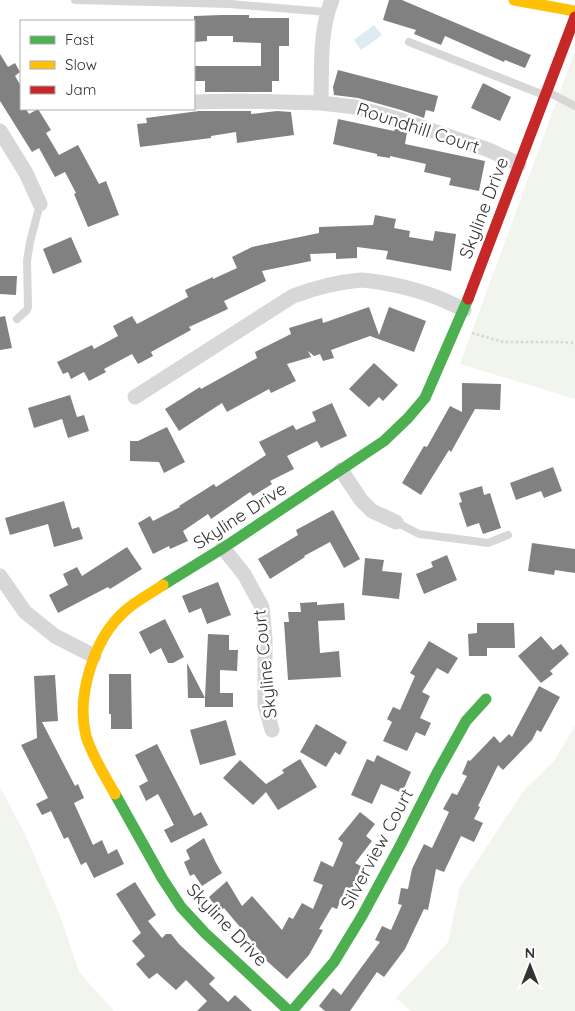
<svg xmlns="http://www.w3.org/2000/svg" width="575" height="1011" viewBox="0 0 575 1011" font-family="Quicksand,sans-serif">
  <style>
    .green { fill: #f1f5ed }
    .water { fill: #ddebf3 }
    .building { fill: #818181 }
    .lines { fill: none; stroke-linecap: round; stroke-linejoin: round }
    .path { stroke: #d6d6d6; stroke-width: 2.5; stroke-dasharray: 2.5 2.5; stroke-linecap: butt }
    .lane { stroke: #d7d7d7; stroke-width: 8 }
    .street { stroke: #d7d7d7; stroke-width: 15 }
    .fast { stroke: #4caf50; stroke-width: 11 }
    .slow { stroke: #ffc107; stroke-width: 11 }
    .jam { stroke: #c62828; stroke-width: 11 }
    .labels { text-anchor: middle; stroke-width: 5; stroke-linejoin: round; paint-order: stroke }
    .street-label { font-size: 18px; fill: #333; stroke: #fff }
  </style>
  <rect width="100%" height="100%" fill="#fff"/>
  <path class="green" d="M575 51V399L460 364Z
    M575 726V1011H411L396 998 448 942 460 887 525 789 554 761Z
    M0 787 26 836 62 921 79 972 114 1011H0Z"/>
  <path class="water" d="M374 25 382 35 361 50 354 40Z"/>
  <path class="building" d="M389 0H402L531 55 525 68 505 60 504 62 445 36 441 45 414 34 416 30 383 20Z
    M222 15H249V18H289V46H279V81H272V92H205V81H194V66H261V43L233 42V36H207V41L194 42V16Z
    M0 54 8 67 15 63 20 72 15 76 21 86V109H26L29 114 38 109 51 130 46 133 59 155 78 145 99 184 106 181 119 215 88 227 74 194 76 193 65 172 55 177 39 148 32 152 0 101Z
    M338 70 438 96 434 112 426 110 424 118 401 110 358 98 334 95 333 87Z
    M483 83 511 97 500 121 471 108Z
    M199 111H251V114L277 111 291 112 294 135 237 143 236 132 211 136V138L140 147 137 124 147 123 146 118Z
    M338 119 394 131 395 128 407 132 405 144 485 161 479 191 449 185 451 178 424 172 426 164 390 156V158L377 156V154L333 144Z
    M375 215 396 219 394 228 410 231 409 237 433 241 435 231 456 234 451 271 386 259 388 251 357 247V258L336 259V253L310 254 311 261 262 271 266 281 224 301 228 309 189 327 191 330 151 352 153 356 138 364 132 354 104 369 106 372 89 381 84 372 71 379 68 372 63 374 57 362 92 345 94 349 118 336 113 326 132 316 137 324 188 297 185 290 213 277V279L237 268 232 257 252 247 319 233V227L373 225Z
    M71 237 82 262 53 274 43 249Z
    M0 276H17L16 295 0 294Z
    M369 307 379 335 389 307 426 321 414 352 370 336 331 350 334 358 323 361 320 354 314 356 308 351 311 357 287 364 296 381 271 393 269 389 227 412 222 403 179 431 165 409 200 387 201 389 257 358 255 352 291 334 289 328 322 318 323 323Z
    M5 316 12 348 0 350V317Z
    M374 363 398 385 383 401 379 397 369 407 349 389Z
    M462 383 501 384 500 410 475 409 451 452 449 450 421 495 402 483 424 446 427 447 450 406 462 412Z
    M70 395 77 417 84 415 89 431 68 438 62 419 34 428 28 408Z
    M332 403 347 436 321 448 317 441 287 456 294 469 270 481 272 484 253 496 250 492 211 519 208 514 183 531 188 541 170 549 169 546 153 554 138 523 150 516 153 521 180 507 179 506 214 484 216 487 266 455 259 442 293 425 296 430 316 421 312 412Z
    M167 427 185 462 164 473 159 462 130 461V441H138Z
    M553 467 562 491 544 498 541 491 516 500 510 483Z
    M482 486 484 495 490 493 501 528 483 534 479 523 467 527 459 503 462 502 459 493Z
    M64 501 72 529 79 527 83 539 54 547 48 524 10 535 5 518Z
    M333 510 360 559 344 568 330 542 304 556 305 557 270 579 258 559 298 535 296 530Z
    M532 543 575 549V573L555 570 554 575 528 571Z
    M127 547 142 569 110 589 108 587 58 613 49 595 68 585 63 574 77 567 82 576Z
    M447 555 457 580 424 594 416 574 433 567 431 562Z
    M365 558 384 560 382 571 402 573 399 599 362 595Z
    M218 582 231 615 207 624 201 608 189 613 182 596Z
    M317 602V605L344 603 345 620 318 621 320 653 339 651 341 677 288 680 284 622H289L288 612H301L300 603Z
    M165 619 184 657 173 663H168L161 648 150 654 139 632Z
    M477 623H514L515 648H487V656H469L468 634 477 633Z
    M208 634 229 635V650H238L237 671 220 670V693H233V707H205V698H188L187 663 205 698Z
    M541 636 553 650 561 644 569 654 550 671 553 674 541 683 518 656Z
    M429 641 458 658 448 674 437 668 422 692 430 696 420 718 431 723 425 736 416 732 407 751 383 741 392 722 387 719 393 707 400 710 415 676 410 673Z
    M109 674H131L132 729H111V714H109Z
    M55 675 58 721 42 722 75 786 78 784 84 798 74 803 93 845 102 840 108 854 117 849 124 864 94 878 86 862 81 865 68 837 64 839 51 811 42 815 36 804 48 798 21 745 37 738 34 676Z
    M539 686 560 697 541 732 537 730 532 740 503 770 498 765 478 806 480 807 474 819 483 823 474 842 461 836 444 872 436 869 428 910 424 909 405 949 384 977 377 972 350 1011H325L319 1006 333 988 341 995 380 942 375 940 382 926 391 930 402 905 398 904 401 888 408 889 412 869 424 844 432 848 449 812 443 809 452 793 457 795 467 776 462 774 468 760 470 761 494 736 500 743 509 734 512 737Z
    M226 720 236 755 200 765 190 730Z
    M316 724 347 742 340 755 335 752 326 767 300 752Z
    M157 744 194 816 201 812 208 825 171 843 164 830 174 825 158 794 146 801 139 786 148 781 135 755Z
    M377 755 411 772 402 793 381 784 372 804 351 795 367 759 374 762Z
    M300 759 317 787 278 810 266 792 253 805 223 778 240 760 266 784 284 773 282 770Z
    M360 812 375 824 366 836 372 841 355 863 361 866 352 890 346 887 337 909 332 907 319 929 323 930 309 955 287 979 259 954 261 952 224 908 218 911 209 897 227 881 242 906 252 896 282 930 289 917 293 919 302 903 313 909 323 885 313 881 321 861 333 867 343 843 338 839Z
    M204 838 216 863 222 873 202 886 194 874 190 876 184 862 190 859 186 850Z
    M135 882 156 915 148 921 162 938 166 934H171L179 944 215 978 209 984 228 1002 235 995 252 1011H197L207 1001 186 980 176 990 157 973 149 979 136 964 145 956 132 941 141 933 116 894Z"/>
  <g class="lines">
    <path class="path" d="M472 333 503 342H558L575 343"/>
    <path class="lane" d="M75 0 230 4
      M230 0V4L327 12
      M409 42 544 95
      M548 92 575 106
      M17 319 27 310 28 307 27 261 30 242 40 204
      M396 522 419 534 466 540 488 543 508 535"/>
    <path class="street" d="M194 102 239 101 321 103 355 107 398 119 489 150 519 164
      M321 103C322 69 319 32 332 0
      M0 131 26 173 40 204
      M135 397 293 296C315 288 337 282 361 280 368 280 376 282 384 283 412 288 439 296 464 310
      M341 470 361 500 372 511 396 522
      M223 548 244 574 262 607 265 639V705L272 730
      M0 576 25 612 55 636 94 656"/>
    <path class="fast" d="M163 585 223 548 384 441 408 418 425 398 468 299
      M115 794 162 878 181 907 205 933 289 1011
      M292 1011 334 962 362 916 401 844 437 773 466 721 486 699"/>
    <path class="slow" d="M514 0 575 11
      M115 794C105 776 92 756 86 736 76 696 94 638 125 611 136 601 150 594 163 585"/>
    <path class="jam" d="M468 299 575 17"/>
  </g>
  <g class="labels">
    <g class="street-label">
      <text transform="translate(418 128) rotate(18)" y="6">Roundhill Court</text>
      <text transform="translate(484 208) rotate(-69)" y="6">Skyline Drive</text>
      <text transform="translate(240 516) rotate(-33)" y="6">Skyline Drive</text>
      <text transform="translate(265 664) rotate(-96)" y="6">Skyline Court</text>
      <text transform="translate(377 849) rotate(-62)" y="6">Silverview Court</text>
      <text transform="translate(227 925) rotate(46)" y="6">Skyline Drive</text>
    </g>
  </g>
  <rect x="20" y="20" width="175" height="90" fill="#ffffff" stroke="#adadad"/>
  <rect x="30" y="36" width="25" height="8" fill="#4caf50" stroke="#adadad"/>
  <text x="65" y="45" font-size="15" fill="#333333">Fast</text>
  <rect x="30" y="61" width="25" height="8" fill="#ffc107" stroke="#adadad"/>
  <text x="65" y="70" font-size="15" fill="#333333">Slow</text>
  <rect x="30" y="86" width="25" height="8" fill="#c62828" stroke="#adadad"/>
  <text x="65" y="95" font-size="15" fill="#333333">Jam</text>
  <g transform="translate(530 966)" stroke="#ffffff" stroke-width="4" paint-order="stroke">
  <path d="M0-4L9 19L0 12L-9 19Z" fill="#333333"/>
  <text y="-8" font-size="14" font-weight="bold" text-anchor="middle" fill="#333333">N</text>
  </g>
</svg>
